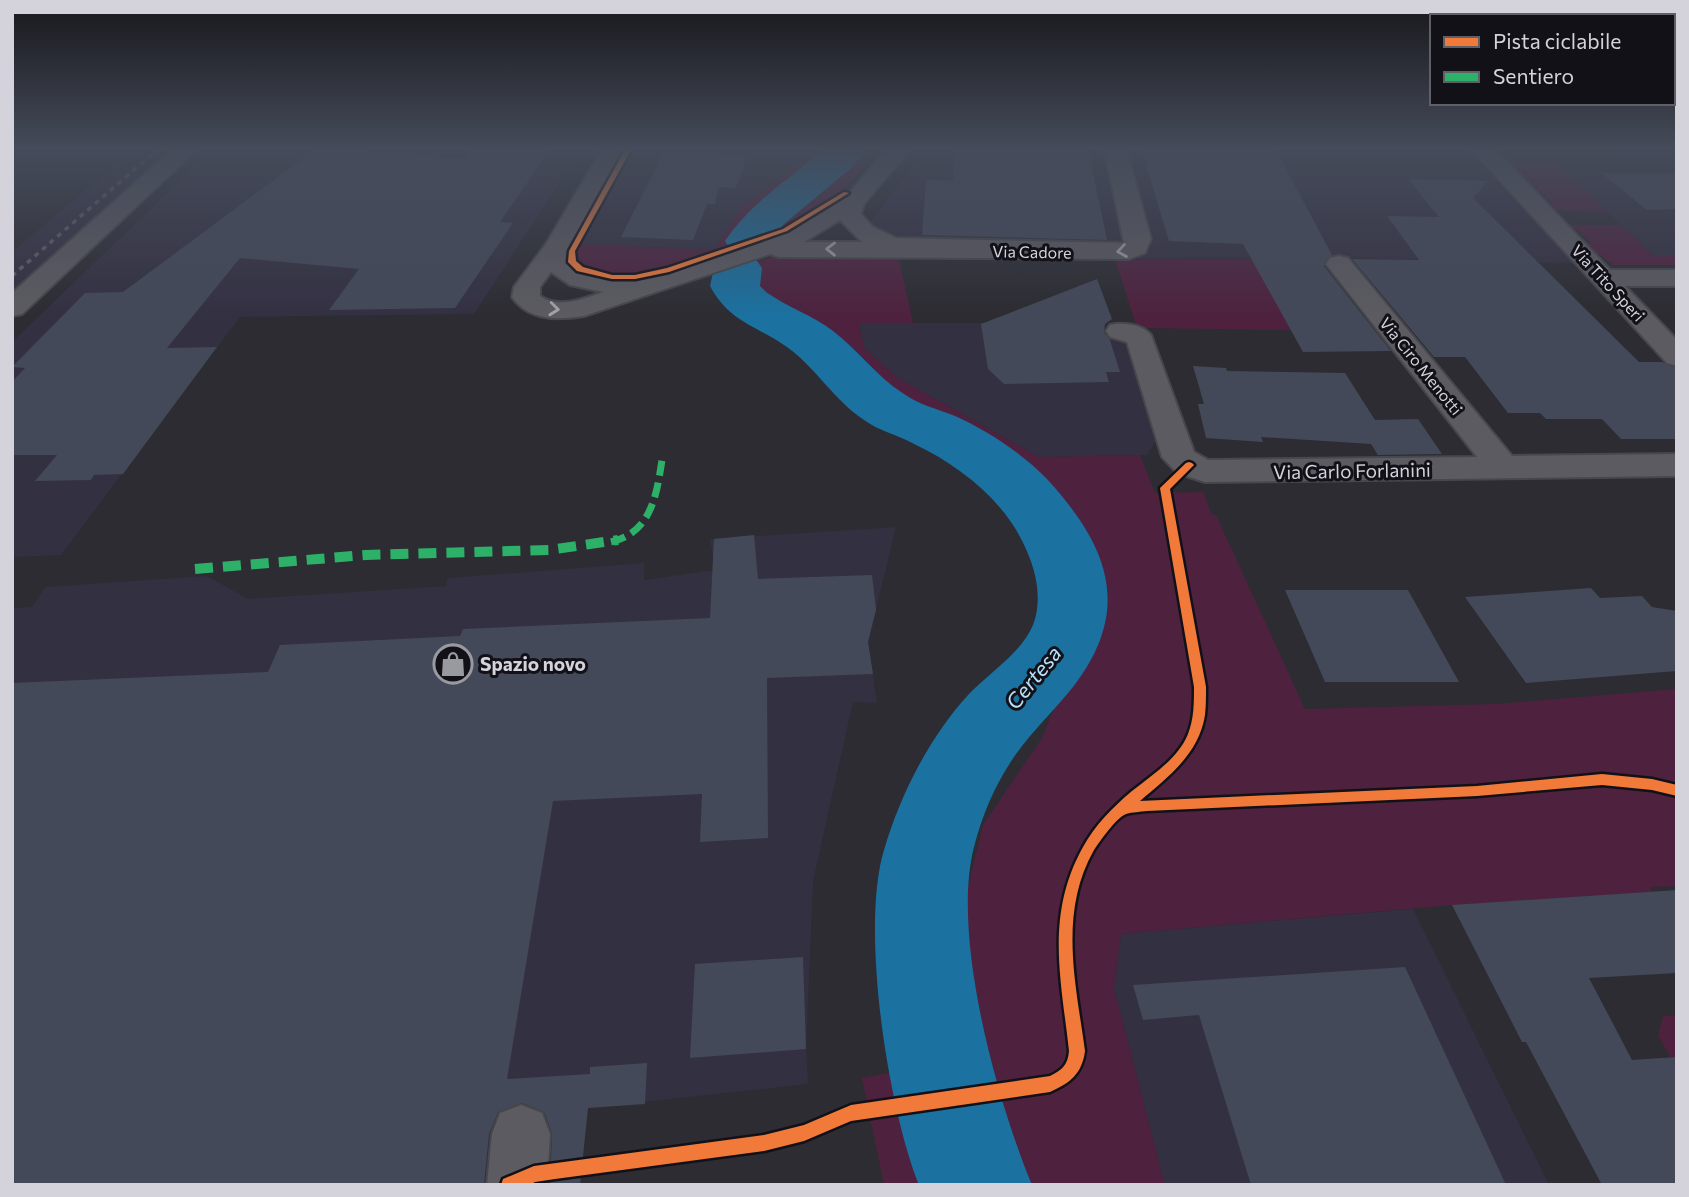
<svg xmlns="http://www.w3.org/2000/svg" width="1689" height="1197" viewBox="0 0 1689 1197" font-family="Commissioner,sans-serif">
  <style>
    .built { fill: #333042 }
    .green { fill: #4e223f }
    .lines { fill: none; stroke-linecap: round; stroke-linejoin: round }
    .river { fill: #1b71a0; fill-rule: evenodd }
    .building { fill: #434958 }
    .minor-casing { stroke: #47474c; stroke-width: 4 }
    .minor { fill: #5c5b61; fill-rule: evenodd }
    .rail { stroke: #606064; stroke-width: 3.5; stroke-dasharray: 5 5; stroke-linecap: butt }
    .quiet-far1 { stroke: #2db169; stroke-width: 7; stroke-dasharray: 15 7; stroke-linecap: butt }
    .quiet { stroke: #2db169; stroke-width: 10; stroke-dasharray: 18 10; stroke-linecap: butt }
    .cycleway-casing { stroke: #121118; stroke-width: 5 }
    .cycleway { fill: #f17a3a; fill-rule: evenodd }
    .oneway { stroke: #a4a3ab }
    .labels { text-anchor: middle; stroke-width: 6; stroke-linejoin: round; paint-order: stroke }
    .far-street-label { font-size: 16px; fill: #d4d3dc; stroke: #121118 }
    .street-label { font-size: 19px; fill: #d4d3dc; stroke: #121118 }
    .poi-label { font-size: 19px; font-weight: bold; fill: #d4d3dc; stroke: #121118; text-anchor: start }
    .water-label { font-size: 21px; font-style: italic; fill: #b8e1fd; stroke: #121118 }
  </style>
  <rect width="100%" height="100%" fill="#2c2c32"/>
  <path class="built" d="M135 148H172L12 291V252Z
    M214 148H582L474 314 240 317 61 555 12 557V342Z
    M632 148H819L743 205 714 250 578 244Z
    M927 148H1105L1125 244 898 240 868 225Z
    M1125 148H1466L1573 263 1349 258 1138 259 1151 246V242Z
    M1548 155 1677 158V255H1653Z
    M859 323H1009L1031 336 1115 335 1128 339 1157 439 1147 455 1039 457 896 377 864 348Z
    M896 527 868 642 877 703 853 702 813 881 806 1049 808 1084 588 1108 583 1152 547 1154 551 1114 500 1120 489 1185H12V608L32 607 45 587 207 576 248 599 446 586 448 578 644 563V580L715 570 710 539Z
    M1413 909 1549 1185H1165L1114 988 1121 934Z"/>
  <path class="green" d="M819 148H837L808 177 746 219 726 248 672 268 637 275 601 273 575 262 574 254 578 244 714 250 743 205Z
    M858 148H881L835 199 768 235 774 222 842 167Z
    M1491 148H1590L1599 156H1549L1608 213 1549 209 1547 207 1553 205 1505 156Z
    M1565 225H1621L1653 255H1677V265H1613L1599 254H1592L1584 245 1590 242 1578 230Z
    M777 256 899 259 913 323 859 324 864 348 896 377 1039 457 1140 455 1155 493 1203 492 1212 515H1216L1305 709 1497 704 1677 689V886L1650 887 1652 892 1453 905 1121 934 1114 988 1165 1185H1018L991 1104 956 936 983 825 1042 738 1093 613 1096 600 1091 571 1054 516 1022 481 993 456 948 425 877 384 801 324 762 297 755 283 756 262Z
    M1252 259 1291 330 1137 328 1115 260Z
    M1677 1015V1057L1671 1058 1658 1036 1663 1016Z
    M899 1071 938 1185H884L862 1078Z"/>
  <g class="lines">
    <path class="river" d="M824 148H868L850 169 784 224 765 251 748 255 731 251 725 241C752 201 789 180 824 148Z
      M738 253 755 258 762 268 760 286 766 292C787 307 812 315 833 331 858 350 877 377 904 394 919 405 938 409 955 416 988 431 1022 453 1047 479 1109 547 1133 609 1073 687 1053 712 1029 734 1012 760 994 787 982 816 974 847 951 936 997 1101 1032 1185H919C888 1108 860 929 884 850 900 795 930 736 969 694 989 673 1022 652 1033 625 1042 602 1037 575 1028 554 1009 504 961 466 914 444 898 435 879 431 864 420 834 400 816 368 787 347 756 325 730 323 710 286L714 268 721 258Z"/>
  </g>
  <path class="building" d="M317 148 465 159 474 148H551L500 222 513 223 455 308 329 310 359 269 240 258 167 348 217 347 123 474 94 475 91 480 35 481 57 455H12V382L25 368 12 367 85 293 123 292Z
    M954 148H1088L1107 240 922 235 926 180 953 181Z
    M1141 148H1275L1332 255 1324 266 1391 351 1303 352 1243 244 1169 241Z
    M663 154 747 156 736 188 719 187 715 204H707L693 240 621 237Z
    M1601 173H1677V209L1647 210Z
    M1408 179 1488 181 1473 198 1636 359 1639 362H1662L1677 368V439H1621L1602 419H1546L1540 413H1508L1465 357H1434L1352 259 1419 260 1387 216 1439 217Z
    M1097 279 1112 319 1105 324 1104 332 1110 340 1120 372H1106L1109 382 1004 384 988 369 981 324Z
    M1193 366 1226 368 1227 371 1345 373 1375 420 1418 419 1442 454 1378 455 1371 444 1261 437 1263 442 1206 438 1198 404H1204Z
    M754 535 758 579 872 575 876 610 868 642 873 674 767 678 768 838 700 842 702 794 553 801 507 1079 590 1074V1067L647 1063 645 1104 588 1108 580 1185H550L552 1133 544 1112 522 1103 498 1112 489 1134 484 1185H12V683L268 672 280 645 460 636 463 629 710 618 714 539Z
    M1591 588 1600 598 1642 596 1652 607 1677 611V671L1526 683 1465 597Z
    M1285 590H1408L1459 682H1325Z
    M1677 890V973L1589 978 1632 1060 1677 1057V1185H1602L1526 1042H1522L1452 905Z
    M803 957 806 1049 690 1058 695 964Z
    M1405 967 1506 1185H1251L1199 1015 1143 1020 1133 985Z"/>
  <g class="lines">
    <g class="minor-casing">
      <path id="minor" d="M174 148H198L22 314 12 316V293Z
        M603 148H625L570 246 568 260 579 269 593 275 643 279 785 232 845 198 888 148H911L864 204 861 214 873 227 896 238 1124 243 1104 148H1126L1151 239 1145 253 1129 259 779 257 770 254 584 316C558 320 529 321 512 297L514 287 546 244ZM840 220 862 242H804ZM551 272 570 285 603 292C583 299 559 309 540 296V287Z
        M1470 148H1494L1610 270H1677V286H1625L1677 340V366L1667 363Z
        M1339 256 1348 258 1512 456 1677 454V476L1205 482 1177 473 1162 457 1127 342 1110 337 1106 331 1110 325C1123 322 1142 324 1151 335L1194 452 1208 460 1477 457 1326 264 1330 258Z
        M521 1105 542 1113 550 1134 547 1185H487L492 1134 500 1113Z"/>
    </g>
    <use href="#minor" class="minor"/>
    <path class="rail" d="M12 276 159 148"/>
    <path class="quiet-far1" d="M611 542C654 532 657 490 663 454"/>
    <path class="quiet" d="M195 569 366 555 549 550 618 540"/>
    <g class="cycleway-casing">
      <path id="cycleway" d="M626 148H632L575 251 576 261 583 267 612 275H635L667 268 783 229 844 192 849 193 787 231 669 272 635 279H612L577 271 568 262 569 251Z
        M1189 462 1192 463 1194 465 1170 489 1206 687C1206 696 1206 706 1205 715 1199 754 1168 777 1140 801L1477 786 1602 774 1652 779 1677 785V796L1652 790 1602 785 1477 796 1147 811C1140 812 1132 812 1126 814 1116 818 1100 841 1094 850 1058 913 1076 984 1085 1051 1082 1074 1070 1083 1050 1092L851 1121 804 1141 764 1151 555 1179 535 1182 529 1185H501L503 1179 534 1166 764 1135 804 1125 851 1105 1050 1076C1062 1070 1068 1065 1069 1051 1061 978 1045 915 1083 847 1095 825 1113 807 1132 791 1152 775 1178 759 1188 734 1194 719 1194 703 1194 687L1160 488 1186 463Z"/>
    </g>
    <use href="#cycleway" class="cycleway"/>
  </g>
  <defs><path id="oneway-chevron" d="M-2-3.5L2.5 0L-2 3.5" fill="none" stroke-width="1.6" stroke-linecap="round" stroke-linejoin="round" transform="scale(1.75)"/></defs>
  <g class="oneway">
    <use href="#oneway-chevron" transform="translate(831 249) rotate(-179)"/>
    <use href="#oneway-chevron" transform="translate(1122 251) rotate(171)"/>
    <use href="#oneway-chevron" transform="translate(554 309) rotate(6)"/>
  </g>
  <linearGradient id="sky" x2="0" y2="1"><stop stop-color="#18181c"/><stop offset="0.47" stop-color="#454b5a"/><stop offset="1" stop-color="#454b5a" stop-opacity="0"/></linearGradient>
  <rect width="1689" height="316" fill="url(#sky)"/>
  <defs>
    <g id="shop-ring" transform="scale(2.0125)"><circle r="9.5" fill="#121118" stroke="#9999a0" stroke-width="1.5"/><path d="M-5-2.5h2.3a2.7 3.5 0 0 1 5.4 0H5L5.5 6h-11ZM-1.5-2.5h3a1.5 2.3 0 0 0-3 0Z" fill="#9999a0"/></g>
  </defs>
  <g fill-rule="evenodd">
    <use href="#shop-ring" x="453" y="664"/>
  </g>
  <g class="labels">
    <g class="far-street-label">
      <text transform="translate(1032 252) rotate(1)" y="6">Via Cadore</text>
      <text transform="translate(1608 283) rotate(47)" y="6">Via Tito Speri</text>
      <text transform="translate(1421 366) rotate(51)" y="6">Via Ciro Menotti</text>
    </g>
    <g class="street-label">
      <text transform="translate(1352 471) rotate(-1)" y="7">Via Carlo Forlanini</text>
    </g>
    <g class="poi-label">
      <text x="480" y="671">Spazio novo</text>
    </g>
    <g class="water-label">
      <text transform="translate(1034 678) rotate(-51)" y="7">Certesa</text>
    </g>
  </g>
  <rect width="1689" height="1197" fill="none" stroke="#d4d3dc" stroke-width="28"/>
  <rect x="1430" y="14" width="245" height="91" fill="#121118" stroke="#605f66" stroke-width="2"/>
  <rect x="1444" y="37" width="35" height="10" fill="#f17a3a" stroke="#605f66" stroke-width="2"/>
  <text x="1493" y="49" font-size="21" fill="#d4d3dc">Pista ciclabile</text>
  <rect x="1444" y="72" width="35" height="10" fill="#2db169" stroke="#605f66" stroke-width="2"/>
  <text x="1493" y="84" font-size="21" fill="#d4d3dc">Sentiero</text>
</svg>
